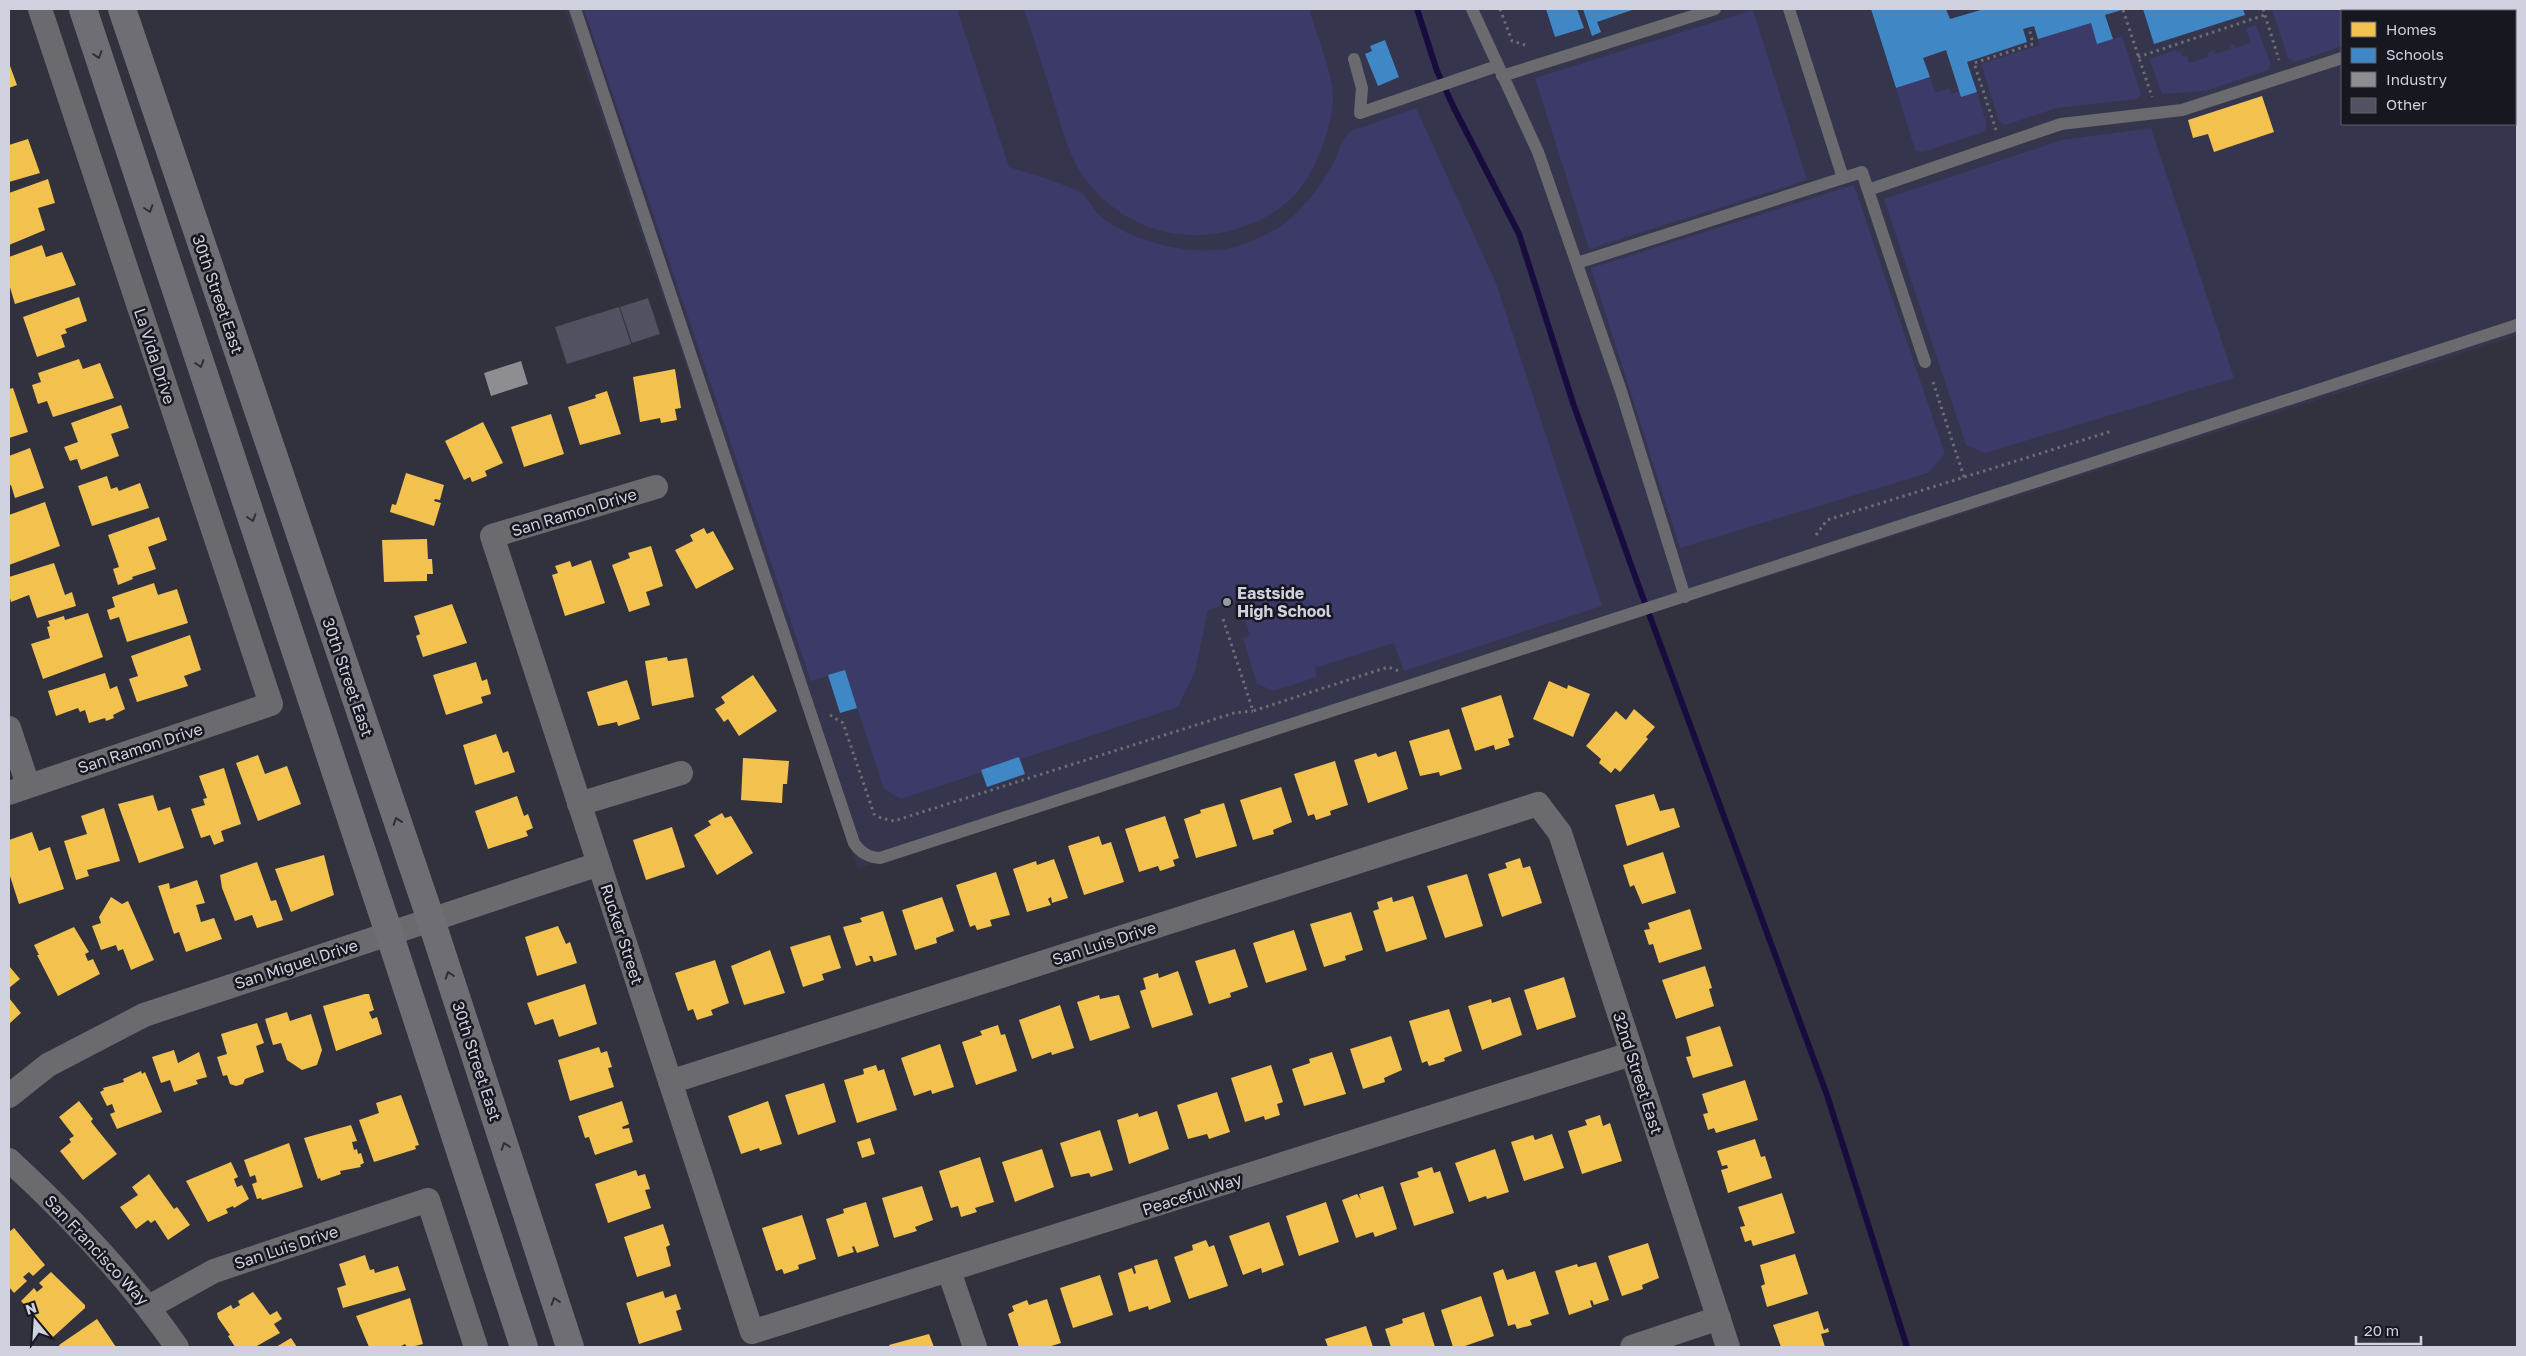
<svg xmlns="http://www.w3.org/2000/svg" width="2526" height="1356" viewBox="0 0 2526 1356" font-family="'Golos Text',sans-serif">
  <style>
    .built { fill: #35354e; fill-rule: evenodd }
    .green { fill: #3c3a68 }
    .homes { fill: #f2c14e }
    .schools { fill: #3f88c5 }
    .industry { fill: #8d8d92 }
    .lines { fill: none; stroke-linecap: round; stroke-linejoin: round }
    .stream { stroke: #180c3f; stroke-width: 6 }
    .building { fill: #525162 }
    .path { stroke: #6c6c71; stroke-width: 3; stroke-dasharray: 2.5 4; stroke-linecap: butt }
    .service { stroke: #6b6b6f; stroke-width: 12 }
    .minor { stroke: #6b6b6f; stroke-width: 24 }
    .secondary { stroke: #6e6e74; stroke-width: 28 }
    .oneway { stroke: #2d2d35 }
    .poi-dot { fill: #9999a6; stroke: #171720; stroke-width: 2 }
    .labels { text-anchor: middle; stroke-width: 5; stroke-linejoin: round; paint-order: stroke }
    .street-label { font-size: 16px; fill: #d0d1de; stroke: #171720 }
    .poi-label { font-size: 16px; font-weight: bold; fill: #d0d1de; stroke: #171720; text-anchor: start }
  </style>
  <rect width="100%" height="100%" fill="#32323e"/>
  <path class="built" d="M564 9H2517V336L858 869ZM2342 11H2515V124H2342Z"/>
  <path class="green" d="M584 9H957L1009 167C1022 171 1076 187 1083 194 1089 199 1092 208 1097 213 1127 241 1186 255 1226 249 1244 246 1268 235 1282 225 1300 213 1321 186 1331 167 1339 155 1339 141 1351 131L1416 108 1496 283 1602 606 1404 671 1394 643 1315 668 1317 677 1274 691 1257 684 1243 638 1250 635 1238 600 1208 610 1195 672 1178 707 901 799 884 789 845 671 811 681Z
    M1024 9H1309C1316 32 1334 76 1333 100 1330 132 1318 165 1299 190 1287 205 1270 216 1253 223 1194 248 1131 234 1090 185 1071 164 1062 129 1054 102 1044 71 1034 40 1024 9Z
    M2272 9H2423L2424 11H2342V46L2295 62 2288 58Z
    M1753 10 1807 180 1589 249 1535 78Z
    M2091 23 2098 44 2122 36 2141 94 2137 99 2057 108 2005 125 1999 121 1981 64 2039 45 2038 39Z
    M2256 25 2271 65 2268 70 2205 91 2162 94 2149 59 2176 50 2178 53 2181 52 2182 56 2187 55 2189 63 2208 57 2207 53 2214 50 2215 54 2231 49 2230 45 2233 44 2235 48 2251 43 2246 28Z
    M1930 77 1935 93 1949 88 1951 94 1960 91 1962 97 1977 92 1987 125 1984 132 1923 152 1915 150 1896 88Z
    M2151 128 2234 378 1985 453 1966 445 1884 199 2062 140Z
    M1854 185 1945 454 1928 473 1680 548 1591 268Z"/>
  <path class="homes" d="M9 63 17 85 9 88Z
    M2262 96 2274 132 2214 152 2208 134 2193 138 2188 120Z
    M28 139 40 173 9 182V145Z
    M48 179 55 203 38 208 45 230 9 245V193Z
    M42 245 46 257 62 252 76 285 15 304 9 284V257Z
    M79 297 87 321 65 329 67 333 61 335 65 347 37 357 23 317Z
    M79 359 83 369 100 363 114 398 53 417 47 401 38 404 32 385 41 382 38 373Z
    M675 369 681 408 675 409 677 420 661 423 660 418 640 422 633 377Z
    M13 388 28 432 9 438V389Z
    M607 391 621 434 580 445 568 407 596 398 595 395Z
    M121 405 129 428 111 434 119 456 81 470 77 459 70 461 64 447 78 442 71 423Z
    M551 414 564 454 524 467 511 427Z
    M483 422 503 463 485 471 487 476 472 482 470 477 464 480 445 441Z
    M30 448 44 488 15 498 11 485 9 486V456Z
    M406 473 444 485 440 500 435 499 434 501 441 503 434 526 390 512 392 504 396 505Z
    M107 476 111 489 117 487 119 491 140 483 149 508 92 526 78 486Z
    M45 502 60 546 9 565V515Z
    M159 517 167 540 148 547 156 569 132 577 133 579 118 585 113 569 119 567 108 535Z
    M704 528 707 534 713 531 734 569 696 589 675 550 693 541 690 535Z
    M427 539 428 559H432L433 574H427V581L384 582 382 540Z
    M651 546 663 586 646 592 650 605 629 612 612 565 630 558 628 553Z
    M591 560 605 603 565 616 552 575 558 573 555 566 570 561 572 567Z
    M54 563 65 595 72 592 76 606 37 618 29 595 11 602 9 595V577Z
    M154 583 158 595 177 589 188 623 127 642 119 617 110 620 107 610 115 607 112 597Z
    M452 604 467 643 423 657 416 636 420 634 414 616Z
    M88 613 103 657 43 679 31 644 50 638 47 627 50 626 48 621 64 616 65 620Z
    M190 635 201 670 184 676 188 686 137 702 129 679 138 676 131 656Z
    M667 657 668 661 687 658 694 697 652 706 645 661Z
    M476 662 482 681 487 679 491 694 481 697 483 703 446 715 433 675Z
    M105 673 110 689 117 686 125 709 113 715 114 718 106 721 105 718 89 723 85 710 80 712 78 708 56 716 48 691Z
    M753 675 777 711 739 736 728 719 724 722 715 709 725 703 721 697Z
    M627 680 640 719 618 726 617 722 598 726 587 692Z
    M1549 681 1567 689 1568 685 1590 694 1573 737 1533 719Z
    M1501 695 1514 737 1508 739 1510 745 1495 750 1494 745 1475 751 1461 708Z
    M1634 709 1655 727 1646 737 1648 739 1620 772 1615 768 1611 773 1599 763 1601 759 1586 746 1616 711 1626 720Z
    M1449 729 1462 769 1440 776 1439 772 1420 776 1409 741Z
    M496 734 503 753 508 751 515 772 475 785 463 745Z
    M1396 751 1408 789 1368 803 1354 760 1376 753 1378 757Z
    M258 755 265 774 287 766 301 804 258 821 236 763Z
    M743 758 789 761 787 784H783L782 803 741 800Z
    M1335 761 1348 805 1330 811 1331 815 1316 820 1314 814 1308 816 1294 774Z
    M224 768 241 824 221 831 224 841 214 845 210 835 201 838 191 809 205 805 203 799 207 798 199 776Z
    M1281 787 1292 822 1273 830 1274 834 1253 840 1240 800Z
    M1654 794 1660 811 1674 808 1680 827 1627 846 1615 805Z
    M153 795 158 811 170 807 184 848 139 863 118 804Z
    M517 796 524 816 528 814 533 828 526 831 528 836 488 849 475 811Z
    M1224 803 1237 846 1196 858 1184 819 1201 813 1200 810Z
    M104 808 120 861 87 870 89 876 76 880 64 841 87 834 81 816Z
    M722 813 725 818 731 816 753 853 717 875 694 835 711 825 708 821Z
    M1165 816 1179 858 1173 860 1175 866 1160 871 1158 866 1139 872 1125 829Z
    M672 827 685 867 646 880 633 840Z
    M32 832 39 851 50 847 64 889 19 904 9 873V840Z
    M1099 836 1102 845 1111 842 1124 882 1084 895 1068 846Z
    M1663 852 1676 893 1642 904 1634 885 1630 887 1623 865Z
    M324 855 334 895 291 912 275 869Z
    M1520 858 1523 868 1530 866 1542 903 1502 917 1488 874 1507 868 1505 863Z
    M1054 859 1068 898 1052 903 1051 897 1048 899 1051 905 1027 912 1013 869 1036 861 1037 865Z
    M257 862 271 901 276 900 283 920 257 928 252 915 235 921 222 888 220 875Z
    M996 872 1010 915 990 920 992 926 977 930 975 925 970 927 956 885Z
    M1467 874 1483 926 1445 938 1427 886Z
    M197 880 205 903 196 905 201 922 214 918 222 939 186 952 179 932 174 934 158 886 169 883 170 889Z
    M1413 896 1427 939 1386 952 1373 911 1379 909 1377 902 1392 897 1393 902Z
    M111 897 122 904 128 901 154 960 131 970 123 949 118 951 116 945 101 950 92 926 101 923 99 917Z
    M942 897 954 931 936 938 937 943 915 950 902 910Z
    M1690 909 1702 949 1659 963 1653 944 1649 945 1644 930 1650 929 1648 923Z
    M883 911 897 955 874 962 872 956H869L871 961 856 966 843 927 862 922 860 918Z
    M1351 912 1363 950 1345 956 1346 960 1324 967 1310 924Z
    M558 926 566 944 570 942 577 963 537 976 525 937Z
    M74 927 89 952 85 954 88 961 93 959 100 974 58 996 37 955H39L34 945Z
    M1294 930 1307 970 1266 983 1253 943Z
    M830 935 841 968 822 974 824 980 803 987 790 947Z
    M1235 949 1248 987 1230 993 1231 997 1209 1004 1195 961Z
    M770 950 785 993 744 1005 731 966Z
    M715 960 729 1003 711 1010 713 1015 697 1020 693 1009 688 1011 675 973Z
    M9 966 20 979 9 988Z
    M1705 966 1712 988 1709 989 1714 1006 1676 1019 1662 980Z
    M1178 971 1193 1015 1152 1028 1140 991 1146 989 1143 978 1158 973 1159 978Z
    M1564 977 1576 1017 1537 1030 1524 990Z
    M585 984 597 1024 559 1037 553 1019 535 1025 527 1003Z
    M365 994H369L374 1010 369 1012 372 1019 377 1017 382 1034 336 1051 323 1006Z
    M1099 995 1100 999 1119 995 1130 1028 1090 1041 1077 1002Z
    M1510 997 1522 1035 1482 1050 1468 1006 1491 999 1492 1003Z
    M9 998 21 1013 9 1024Z
    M1060 1005 1074 1048 1052 1055 1051 1052 1032 1059 1019 1020Z
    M1449 1009 1462 1051 1444 1058 1445 1061 1429 1066 1427 1061 1422 1063 1409 1021Z
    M287 1012 290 1021 311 1014 322 1050 317 1065 302 1070 287 1060 281 1043 273 1045 265 1019Z
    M257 1023 264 1043 256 1046 264 1072 245 1079 243 1084 236 1086 230 1084 227 1075 223 1076 217 1057 227 1054 221 1034Z
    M998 1025 1001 1035 1005 1034 1017 1071 976 1085 962 1042 982 1035 980 1031Z
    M1720 1026 1733 1066 1693 1078 1686 1057 1691 1056 1686 1037Z
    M1391 1036 1402 1070 1384 1078 1385 1082 1363 1089 1350 1049Z
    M940 1044 954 1087 932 1094 931 1090 914 1096 901 1058Z
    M599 1047 601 1053 607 1051 612 1067 608 1068 614 1087 570 1101 558 1060Z
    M174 1050 178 1063 199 1052 207 1077 196 1080 198 1084 174 1092 170 1080 161 1083 152 1057Z
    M1332 1052 1346 1094 1304 1106 1292 1069 1310 1063 1309 1059Z
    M876 1065 878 1071 884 1069 897 1110 857 1123 844 1080 864 1074 863 1069Z
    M1271 1065 1283 1102 1277 1104 1280 1115 1265 1120 1264 1116 1245 1122 1231 1078Z
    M141 1071 142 1074 145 1072 162 1112 117 1129 110 1114 115 1112 112 1104 107 1106 100 1092 104 1090 103 1088 124 1082 123 1079Z
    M1745 1080 1758 1120 1716 1133 1714 1128 1708 1130 1703 1114 1708 1113 1702 1094Z
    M824 1083 836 1122 798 1135 785 1095Z
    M1217 1092 1230 1132 1209 1139 1207 1134 1188 1139 1177 1105Z
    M401 1095 419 1145 415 1146 416 1149 374 1162 359 1120 379 1113 376 1103Z
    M79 1101 93 1119 91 1121 92 1123 117 1154 83 1180 60 1151 71 1142 69 1139 74 1136 59 1117Z
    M622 1101 629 1124 622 1127 623 1129 629 1128 633 1142 595 1155 589 1137 585 1138 578 1116Z
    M768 1101 782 1144 760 1151 759 1148 741 1154 728 1116Z
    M1157 1111 1169 1149 1129 1164 1117 1120 1138 1113 1139 1117Z
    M1600 1115 1603 1126 1610 1123 1622 1161 1582 1174 1568 1131 1587 1125 1585 1120Z
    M351 1125 357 1141 352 1142 354 1150 357 1149 358 1154 361 1153 364 1163 360 1165 361 1167 340 1171 341 1174 321 1181 320 1178 318 1179 304 1138Z
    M1100 1130 1113 1170 1091 1177 1089 1173 1071 1177 1060 1143Z
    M1552 1134 1564 1168 1524 1181 1511 1142 1533 1135 1535 1140Z
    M870 1138 875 1154 862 1158 857 1142Z
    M1755 1139 1761 1157 1765 1156 1772 1178 1728 1193 1721 1170 1728 1168 1727 1165 1722 1166 1717 1151Z
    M289 1143 303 1187 262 1200 261 1198 257 1199 252 1184 257 1182 255 1175 250 1177 244 1160Z
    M1042 1149 1054 1187 1015 1202 1002 1162Z
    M1495 1149 1509 1192 1487 1199 1486 1196 1469 1202 1455 1163Z
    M980 1157 994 1202 975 1208 977 1212 961 1217 958 1206 951 1208 939 1171Z
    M231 1162 238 1177 234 1179 237 1187 242 1185 249 1199 234 1208 233 1206 226 1209 228 1213 208 1222 186 1181Z
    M1432 1167 1434 1173 1440 1171 1454 1213 1414 1226 1400 1183 1419 1177 1417 1172Z
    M636 1170 638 1176 645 1174 650 1189 645 1190 651 1208 608 1223 595 1184Z
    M149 1174 174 1209 177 1207 190 1225 168 1240 155 1220 151 1223 148 1220 136 1229 120 1207 138 1195 132 1187Z
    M922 1186 933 1220 915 1227 917 1231 894 1238 882 1198Z
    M1383 1186 1397 1229 1375 1237 1373 1232 1356 1238 1342 1200 1357 1194 1361 1200 1359 1194Z
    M1782 1193 1795 1233 1753 1246 1751 1240 1745 1242 1740 1227 1745 1226 1738 1207Z
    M866 1202 879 1246 857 1253 854 1246 852 1247 854 1252 838 1257 826 1219 844 1213 843 1209Z
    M1326 1202 1339 1242 1299 1256 1286 1216Z
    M802 1215 816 1259 798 1265 799 1269 784 1274 782 1269 776 1271 762 1228Z
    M1269 1222 1284 1265 1262 1273 1261 1268 1243 1275 1229 1236Z
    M663 1224 670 1245 666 1247 671 1266 637 1277 624 1237Z
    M14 1228 45 1265 33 1276 29 1272 23 1277 27 1281 14 1293 9 1287V1232Z
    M1206 1240 1209 1247 1214 1245 1228 1286 1189 1299 1174 1257 1193 1250 1192 1245Z
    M1648 1243 1659 1278 1642 1285 1643 1289 1622 1296 1608 1256Z
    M1795 1254 1808 1294 1767 1307 1761 1286 1765 1284 1760 1265Z
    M365 1255 370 1270 374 1269 375 1273 398 1266 406 1290 343 1308 337 1288 346 1285 339 1264Z
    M1157 1259 1171 1302 1149 1310 1148 1306 1129 1312 1118 1273 1132 1268 1134 1274 1136 1273 1134 1266Z
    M1596 1262 1609 1300 1594 1305 1592 1300 1590 1301 1592 1307 1569 1315 1555 1271 1577 1264 1578 1267Z
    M1503 1269 1507 1280 1535 1271 1549 1314 1530 1320 1532 1325 1517 1329 1515 1324 1508 1326 1493 1273Z
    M51 1272 85 1305V1308L53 1337 21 1301 34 1288 37 1292 43 1287 39 1283Z
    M1100 1275 1113 1315 1073 1328 1060 1288Z
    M663 1291 665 1298 676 1294 681 1309 676 1311 682 1330 639 1344 626 1303Z
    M253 1292 270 1315 277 1311 282 1319 274 1324 280 1333 255 1347H235L228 1336 230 1335 218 1318 217 1313 231 1305 233 1309 240 1305 238 1301Z
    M1481 1296 1494 1336 1462 1347H1453L1441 1310Z
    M410 1298 423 1344 411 1347H407L405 1344 399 1347H369L356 1316Z
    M1047 1299 1061 1343 1048 1347H1019L1008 1314 1014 1311 1012 1306 1027 1300 1029 1305Z
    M1818 1311 1824 1330 1828 1328 1829 1332 1821 1334 1825 1347H1781L1773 1325Z
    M1424 1312 1435 1347H1391L1385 1329 1403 1323 1402 1319Z
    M97 1319 116 1347H60L59 1345Z
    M1366 1326 1373 1347H1328L1325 1339Z
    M929 1334 934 1347H890L889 1345Z
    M291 1338 297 1347H276Z"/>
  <path class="schools" d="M1546 9H1577L1584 28 1555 37Z
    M1583 9H1635L1597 22 1601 32 1592 36Z
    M1871 9H1946L1950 19 1984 9H2125L2105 15 2113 39 2097 44 2091 23 2038 39 2034 26 2023 29 2027 42 1967 62 1977 92 1961 97 1946 50 1923 58 1930 77 1896 88Z
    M2143 9H2243L2245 15 2154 44Z
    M1385 40 1399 77 1378 86 1365 54 1372 51 1370 46Z
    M845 670 857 708 840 713 828 675Z
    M1019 757 1025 774 987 787 981 770Z"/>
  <path class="industry" d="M521 361 528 384 491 396 484 373Z"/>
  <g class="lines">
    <path class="stream" d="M1417 9 1437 71 1454 108 1519 234 1573 403 1635 576 1827 1095 1907 1347"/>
  </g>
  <path class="building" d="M648 298 660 334 632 343 620 307Z
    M619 307 631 344 567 364 555 327Z"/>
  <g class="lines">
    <path class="path" d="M1500 9 1512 41 1525 45
      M2263 9 2279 60
      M2430 9 2431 11
      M2123 10 2152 97
      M2138 57 2265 15
      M1996 130 1974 63 2033 44 2029 28
      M1933 382 1964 477
      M1816 535 1827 520 2112 431
      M1223 619 1253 711 1388 667 1399 671
      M830 715 843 723 874 814 881 818 894 821 1234 713 1253 711"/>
    <path class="service" d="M575 9 854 843C861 853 868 857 880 858L2517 325
      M1472 9 1538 152 1621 391 1685 597
      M1789 9 1843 178
      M2488 11 2496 9
      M1354 59 1362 88 1360 113 1497 66
      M1502 76 1715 9
      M1868 190 2061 124 2182 110 2342 58
      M1577 263 1862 172 1925 362"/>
    <path class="minor" d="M656 487 492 536 752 1332 1631 1054
      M9 728 28 785
      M9 793 271 704 40 9
      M579 804 681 773
      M670 1082 1538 804 1560 833 1728 1347
      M9 1096 48 1065 144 1015 599 864
      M9 1160C71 1217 129 1278 177 1347
      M949 1271 975 1347
      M149 1307 214 1271 428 1200 476 1347
      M1632 1347 1719 1318"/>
    <path class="secondary" d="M83 9 389 933 524 1347
      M122 9 431 920 570 1347"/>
  </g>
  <defs><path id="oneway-chevron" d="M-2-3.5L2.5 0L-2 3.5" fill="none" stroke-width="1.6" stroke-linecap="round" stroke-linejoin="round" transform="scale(1.25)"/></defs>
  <g class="oneway">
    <use href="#oneway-chevron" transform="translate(98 55) rotate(72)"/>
    <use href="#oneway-chevron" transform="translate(149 209) rotate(72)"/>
    <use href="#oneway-chevron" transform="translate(200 364) rotate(72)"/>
    <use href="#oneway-chevron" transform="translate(252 518) rotate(72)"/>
    <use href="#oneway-chevron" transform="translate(397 821) rotate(-109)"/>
    <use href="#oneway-chevron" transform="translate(449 975) rotate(-108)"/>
    <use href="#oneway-chevron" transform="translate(505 1146) rotate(-108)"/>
    <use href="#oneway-chevron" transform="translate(555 1301) rotate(-108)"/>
  </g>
  <circle class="poi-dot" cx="1227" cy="602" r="5"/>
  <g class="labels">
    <g class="street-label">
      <text transform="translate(218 294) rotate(71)" y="6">30th Street East</text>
      <text transform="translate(155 356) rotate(72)" y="6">La Vida Drive</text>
      <text transform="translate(574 512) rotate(-17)" y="6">San Ramon Drive</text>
      <text transform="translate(348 677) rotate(71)" y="6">30th Street East</text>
      <text transform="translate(140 748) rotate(-18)" y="6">San Ramon Drive</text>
      <text transform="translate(622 934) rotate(72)" y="6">Rucker Street</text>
      <text transform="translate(1104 943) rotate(-18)" y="6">San Luis Drive</text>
      <text transform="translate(296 964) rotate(-18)" y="6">San Miguel Drive</text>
      <text transform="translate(477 1061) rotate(72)" y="6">30th Street East</text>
      <text transform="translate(1638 1073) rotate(72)" y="6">32nd Street East</text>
      <text transform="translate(1192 1194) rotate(-18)" y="6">Peaceful Way</text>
      <text transform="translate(286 1247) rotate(-18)" y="6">San Luis Drive</text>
      <text transform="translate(97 1250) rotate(47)" y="6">San Francisco Way</text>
    </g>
    <g class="poi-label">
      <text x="1237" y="599">Eastside<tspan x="1237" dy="18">High School</tspan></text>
    </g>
  </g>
  <rect width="2526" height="1356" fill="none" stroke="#d0d1de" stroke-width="20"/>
  <rect x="2341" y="10" width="175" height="115" fill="#171720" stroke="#61616c"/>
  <rect x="2351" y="22" width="25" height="15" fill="#f2c14e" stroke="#61616c"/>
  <text x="2386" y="35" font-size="15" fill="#d0d1de">Homes</text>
  <rect x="2351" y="48" width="25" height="15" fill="#3f88c5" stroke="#61616c"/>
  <text x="2386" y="60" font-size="15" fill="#d0d1de">Schools</text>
  <rect x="2351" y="72" width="25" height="15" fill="#8d8d92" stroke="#61616c"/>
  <text x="2386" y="85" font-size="15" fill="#d0d1de">Industry</text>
  <rect x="2351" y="98" width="25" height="15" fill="#525162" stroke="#61616c"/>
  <text x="2386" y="110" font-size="15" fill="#d0d1de">Other</text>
  <g transform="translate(35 1321) rotate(342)" stroke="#171720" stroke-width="4" paint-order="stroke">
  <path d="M0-4L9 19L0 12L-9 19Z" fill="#d0d1de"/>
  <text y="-8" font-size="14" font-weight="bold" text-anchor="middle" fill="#d0d1de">N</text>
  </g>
  <path d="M2356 1336v8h65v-8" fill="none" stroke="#d0d1de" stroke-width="2.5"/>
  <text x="2364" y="1336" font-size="15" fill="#d0d1de" stroke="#171720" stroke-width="4" paint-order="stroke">20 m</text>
</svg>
